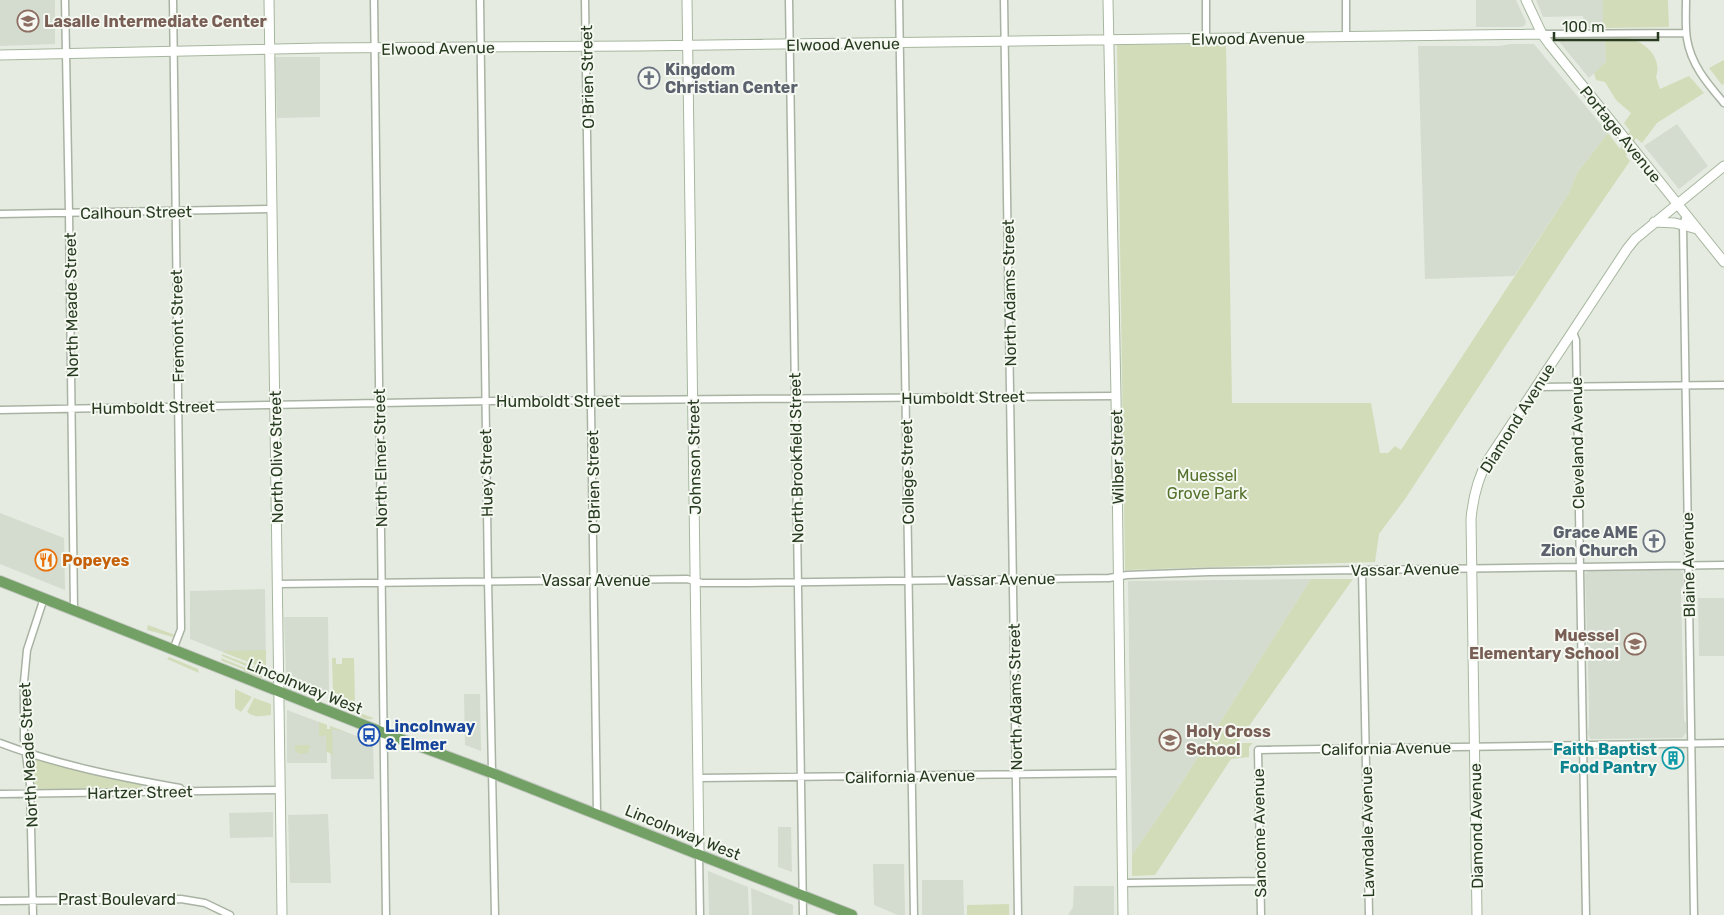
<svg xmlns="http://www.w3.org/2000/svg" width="1724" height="915" viewBox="0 0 1724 915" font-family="Rubik,sans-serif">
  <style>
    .built { fill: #d4dbcf }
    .green { fill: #d2dcb9 }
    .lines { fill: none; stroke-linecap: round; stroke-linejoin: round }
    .street-casing { stroke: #a9b3a3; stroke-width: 9 }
    .secondary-casing { stroke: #a7b79f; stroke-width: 11 }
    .primary-casing { stroke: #c3c8c1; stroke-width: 12 }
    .street { stroke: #fff; stroke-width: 6 }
    .secondary { stroke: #fff; stroke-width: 9 }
    .primary { stroke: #73a065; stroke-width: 10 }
    .labels { text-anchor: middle; stroke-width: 4; stroke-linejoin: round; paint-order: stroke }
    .education-label { font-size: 16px; font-weight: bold; fill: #785e54; stroke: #f4f8f1; text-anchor: start }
    .street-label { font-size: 16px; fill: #283b21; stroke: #f4f8f1 }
    .worship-label { font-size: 16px; font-weight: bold; fill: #5b616d; stroke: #f4f8f1; text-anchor: start }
    .park-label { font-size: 16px; fill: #55722c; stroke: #f4f8f1 }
    .food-label { font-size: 16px; font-weight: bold; fill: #c56008; stroke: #f4f8f1; text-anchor: start }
    .transit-label { font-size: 16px; font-weight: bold; fill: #164399; stroke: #f4f8f1; text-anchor: start }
    .culture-label { font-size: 16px; font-weight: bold; fill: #0d838f; stroke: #f4f8f1; text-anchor: end }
  </style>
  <rect width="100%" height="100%" fill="#e5ebe0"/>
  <path class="built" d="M0 0H55V44L0 46Z
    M1476 0H1516L1526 22 1525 25 1522 27H1476Z
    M1536 0H1603V28H1584L1583 16 1543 17Z
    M1557 39H1605L1606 62 1589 78Z
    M1511 44H1534L1608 133 1577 173 1569 193 1514 276 1425 279 1418 46H1499Z
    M275 57H320V117L277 118Z
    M1677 124 1708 166 1679 189 1644 146Z
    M0 513 64 538 65 590 0 564Z
    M1679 569 1683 573 1684 585 1681 588 1684 720 1686 723V733L1682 738 1591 739 1589 737 1588 732 1589 728V701L1585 574 1590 570Z
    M1311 579 1179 787 1132 855 1128 581Z
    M265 589 266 669 190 639V591Z
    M1698 598H1724V656H1699Z
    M284 617H328L329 693 286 675Z
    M464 694H480L481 751 465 745Z
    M287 710 327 725V763H287Z
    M330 726 373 742 374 779H331Z
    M273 812V837L230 838 229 813Z
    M328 814 331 883H290L288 815Z
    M778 827H791L792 872 778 867Z
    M873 864H904L905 915H898L874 905Z
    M708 871 748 887 749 915H709Z
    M922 880H963L964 915H922Z
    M1074 886H1114V915H1068L1073 907Z
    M751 888 793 905V915H752Z"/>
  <path class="green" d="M1603 0H1668L1669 27 1603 28Z
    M1605 39C1614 39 1626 37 1634 40 1649 45 1662 61 1656 77L1660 89 1689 76 1704 93 1657 123 1642 143 1636 138 1626 156 1630 161 1566 254 1405 499 1379 534 1375 562 1125 570 1117 45 1226 44 1232 403H1371L1380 453H1388L1395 446 1401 450 1569 193 1577 173 1608 133 1620 149 1630 131 1624 123 1631 113 1616 100 1605 82 1596 80 1594 73 1606 62Z
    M1724 60V84L1722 85 1709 68Z
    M1311 579H1353L1237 743H1253L1249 747V757L1231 759 1155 875 1132 876V855L1179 787Z
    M148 625 175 635 173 637 147 630Z
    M266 650V669L223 652V651Z
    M222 654 266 671V674L222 656Z
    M169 657 198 669 199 673 167 659Z
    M221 658 265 676 261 678 245 672 243 669 222 661Z
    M332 658H336V664H342V658H354L355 704 333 694Z
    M235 689 252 697 241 712 235 708Z
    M254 698 271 704V715C263 716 253 718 247 712Z
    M332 702 373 718V719C367 720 363 719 359 715L332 704Z
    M393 720 414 728 412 733 402 731 393 723Z
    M319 722 327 725V729H330V726L346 732 332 729 333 755 326 751V735L319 737Z
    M295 745H310L308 753 299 754 295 750Z
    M36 758 141 784 142 786 140 788 38 789 34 786 30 762 33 759Z
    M1009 904V915H967V905Z"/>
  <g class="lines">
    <g class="street-casing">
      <path id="street" d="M65 0 69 213 74 610
        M173 0 181 629 173 650
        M374 0 386 915
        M480 0 488 580 495 915
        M585 0 597 814
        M789 0 803 915
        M899 0 914 915
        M1004 0 1018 915
        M1206 0V40
        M1346 0V37
        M1686 0C1686 13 1685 27 1687 39 1691 65 1708 84 1724 103
        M1542 34 1686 33
        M0 214 272 209
        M1686 215 1683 225 1694 915
        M1573 332 1576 340 1586 915
        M1536 387 1724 385
        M0 410 493 401 1116 396
        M1362 570 1369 915
        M278 584 687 579 702 583H746L1109 578 1127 575 1209 572 1724 565
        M0 743C58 765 119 777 180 788
        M699 778 1121 773
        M0 794 280 790
        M699 854 700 915
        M1123 883 1260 881
        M0 901 181 899 205 903 230 915
        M33 915 30 784 24 740V682L27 650 44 598
        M1261 915 1258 750 1724 743"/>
    </g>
    <g class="secondary-casing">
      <path id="secondary" d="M269 0 282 915
        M687 0 699 854
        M1108 0 1116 396 1123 915
        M1526 0 1542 34 1550 45 1724 262
        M0 55 321 48 638 46 1542 34
        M1654 222 1675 223 1697 229
        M1477 915 1471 519C1473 498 1477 479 1488 460L1627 249 1635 239 1724 166"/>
    </g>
    <g class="primary-casing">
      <path id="primary" d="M0 581 384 733 492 773 852 915"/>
    </g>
    <use href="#street" class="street"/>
    <use href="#secondary" class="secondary"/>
    <use href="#primary" class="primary"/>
  </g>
  <defs>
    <g id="school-ring" transform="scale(1.125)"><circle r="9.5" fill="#f4f8f1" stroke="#8d6e63" stroke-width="1.5"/><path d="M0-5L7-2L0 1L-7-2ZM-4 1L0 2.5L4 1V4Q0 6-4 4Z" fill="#8d6e63"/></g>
    <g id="church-ring" transform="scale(1.125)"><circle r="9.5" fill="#f4f8f1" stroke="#6b7280" stroke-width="1.5"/><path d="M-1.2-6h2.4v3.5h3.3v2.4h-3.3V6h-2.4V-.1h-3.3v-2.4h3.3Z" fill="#6b7280"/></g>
    <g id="restaurant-ring" transform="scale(1.125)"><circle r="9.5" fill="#f4f8f1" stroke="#e8710a" stroke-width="1.5"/><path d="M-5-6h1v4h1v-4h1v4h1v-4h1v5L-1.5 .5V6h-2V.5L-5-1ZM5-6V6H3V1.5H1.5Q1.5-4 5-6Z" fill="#e8710a"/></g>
    <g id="bus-ring" transform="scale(1.125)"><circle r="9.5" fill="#f4f8f1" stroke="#1a4fb4" stroke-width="1.5"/><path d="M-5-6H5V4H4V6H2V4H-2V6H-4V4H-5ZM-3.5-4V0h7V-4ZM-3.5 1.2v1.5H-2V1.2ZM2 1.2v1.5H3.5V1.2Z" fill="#1a4fb4"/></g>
    <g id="building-ring" transform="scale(1.125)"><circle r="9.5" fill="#f4f8f1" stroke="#0f9aa8" stroke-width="1.5"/><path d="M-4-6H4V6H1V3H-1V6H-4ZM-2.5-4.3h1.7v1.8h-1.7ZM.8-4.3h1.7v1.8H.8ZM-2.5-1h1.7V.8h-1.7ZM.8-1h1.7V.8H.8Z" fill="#0f9aa8"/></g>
  </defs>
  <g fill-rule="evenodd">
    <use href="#school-ring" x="28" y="21"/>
    <use href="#church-ring" x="649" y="78"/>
    <use href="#church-ring" x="1654" y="541"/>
    <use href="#restaurant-ring" x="46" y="560"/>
    <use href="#school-ring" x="1635" y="644"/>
    <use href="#bus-ring" x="369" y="735"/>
    <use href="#school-ring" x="1170" y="740"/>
    <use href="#building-ring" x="1673" y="758"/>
  </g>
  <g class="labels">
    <g class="education-label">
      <text x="44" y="27">Lasalle Intermediate Center</text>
      <text x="1619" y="641" text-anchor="end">Muessel<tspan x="1619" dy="18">Elementary School</tspan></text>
      <text x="1186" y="737">Holy Cross<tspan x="1186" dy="18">School</tspan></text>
    </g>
    <g class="street-label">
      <text transform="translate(1248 38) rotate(-1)" y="6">Elwood Avenue</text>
      <text transform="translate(843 44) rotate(-1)" y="6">Elwood Avenue</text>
      <text transform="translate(438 48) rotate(-1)" y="6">Elwood Avenue</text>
      <text transform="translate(587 77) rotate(-91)" y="6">O'Brien Street</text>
      <text transform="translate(1621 134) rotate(51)" y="6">Portage Avenue</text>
      <text transform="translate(136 212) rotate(-1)" y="6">Calhoun Street</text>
      <text transform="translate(1009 293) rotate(-91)" y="6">North Adams Street</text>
      <text transform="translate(71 305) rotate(-91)" y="6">North Meade Street</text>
      <text transform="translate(177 326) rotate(-91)" y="6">Fremont Street</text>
      <text transform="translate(963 397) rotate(-1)" y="6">Humboldt Street</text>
      <text x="558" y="407">Humboldt Street</text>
      <text transform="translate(153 407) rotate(-1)" y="6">Humboldt Street</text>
      <text transform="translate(1517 418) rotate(-58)" y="6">Diamond Avenue</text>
      <text transform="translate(1577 443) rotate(-91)" y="6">Cleveland Avenue</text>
      <text transform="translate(276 457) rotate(-91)" y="6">North Olive Street</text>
      <text transform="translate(694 457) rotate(-91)" y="6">Johnson Street</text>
      <text transform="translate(1117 457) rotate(-91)" y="6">Wilber Street</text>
      <text transform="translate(380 458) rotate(-91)" y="6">North Elmer Street</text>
      <text transform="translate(796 458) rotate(-91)" y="6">North Brookfield Street</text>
      <text transform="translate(907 472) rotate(-91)" y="6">College Street</text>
      <text transform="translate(486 473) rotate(-91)" y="6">Huey Street</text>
      <text transform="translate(593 482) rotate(-91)" y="6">O'Brien Street</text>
      <text transform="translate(1688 565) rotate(-91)" y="6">Blaine Avenue</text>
      <text transform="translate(1405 569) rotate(-1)" y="6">Vassar Avenue</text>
      <text transform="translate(1001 579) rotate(-1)" y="6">Vassar Avenue</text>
      <text x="596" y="586">Vassar Avenue</text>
      <text transform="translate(305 686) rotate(22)" y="6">Lincolnway West</text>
      <text transform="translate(1015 697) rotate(-91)" y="6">North Adams Street</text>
      <text transform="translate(1386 748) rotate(-1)" y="6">California Avenue</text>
      <text transform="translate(28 755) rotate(-93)" y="6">North Meade Street</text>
      <text transform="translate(910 776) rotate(-1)" y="6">California Avenue</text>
      <text transform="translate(140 792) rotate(-1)" y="6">Hartzer Street</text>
      <text transform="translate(1476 826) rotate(-91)" y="6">Diamond Avenue</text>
      <text transform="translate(683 832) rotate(22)" y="6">Lincolnway West</text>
      <text transform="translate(1367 832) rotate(-91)" y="6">Lawndale Avenue</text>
      <text transform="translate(1259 833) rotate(-91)" y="6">Sancome Avenue</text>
      <text x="117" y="905">Prast Boulevard</text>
    </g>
    <g class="worship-label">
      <text x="665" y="75">Kingdom<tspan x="665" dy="18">Christian Center</tspan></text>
      <text x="1638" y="538" text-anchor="end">Grace AME<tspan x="1638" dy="18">Zion Church</tspan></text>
    </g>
    <g class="park-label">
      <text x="1207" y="481">Muessel<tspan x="1207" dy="18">Grove Park</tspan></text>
    </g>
    <g class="food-label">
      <text x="62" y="566">Popeyes</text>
    </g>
    <g class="transit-label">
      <text x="385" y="732">Lincolnway<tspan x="385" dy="18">&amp; Elmer</tspan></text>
    </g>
    <g class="culture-label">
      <text x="1657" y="755">Faith Baptist<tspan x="1657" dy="18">Food Pantry</tspan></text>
    </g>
  </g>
  <path d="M1554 32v8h104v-8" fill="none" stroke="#283b21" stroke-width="2.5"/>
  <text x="1562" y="32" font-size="15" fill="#283b21" stroke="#f4f8f1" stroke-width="4" paint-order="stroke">100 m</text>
</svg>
